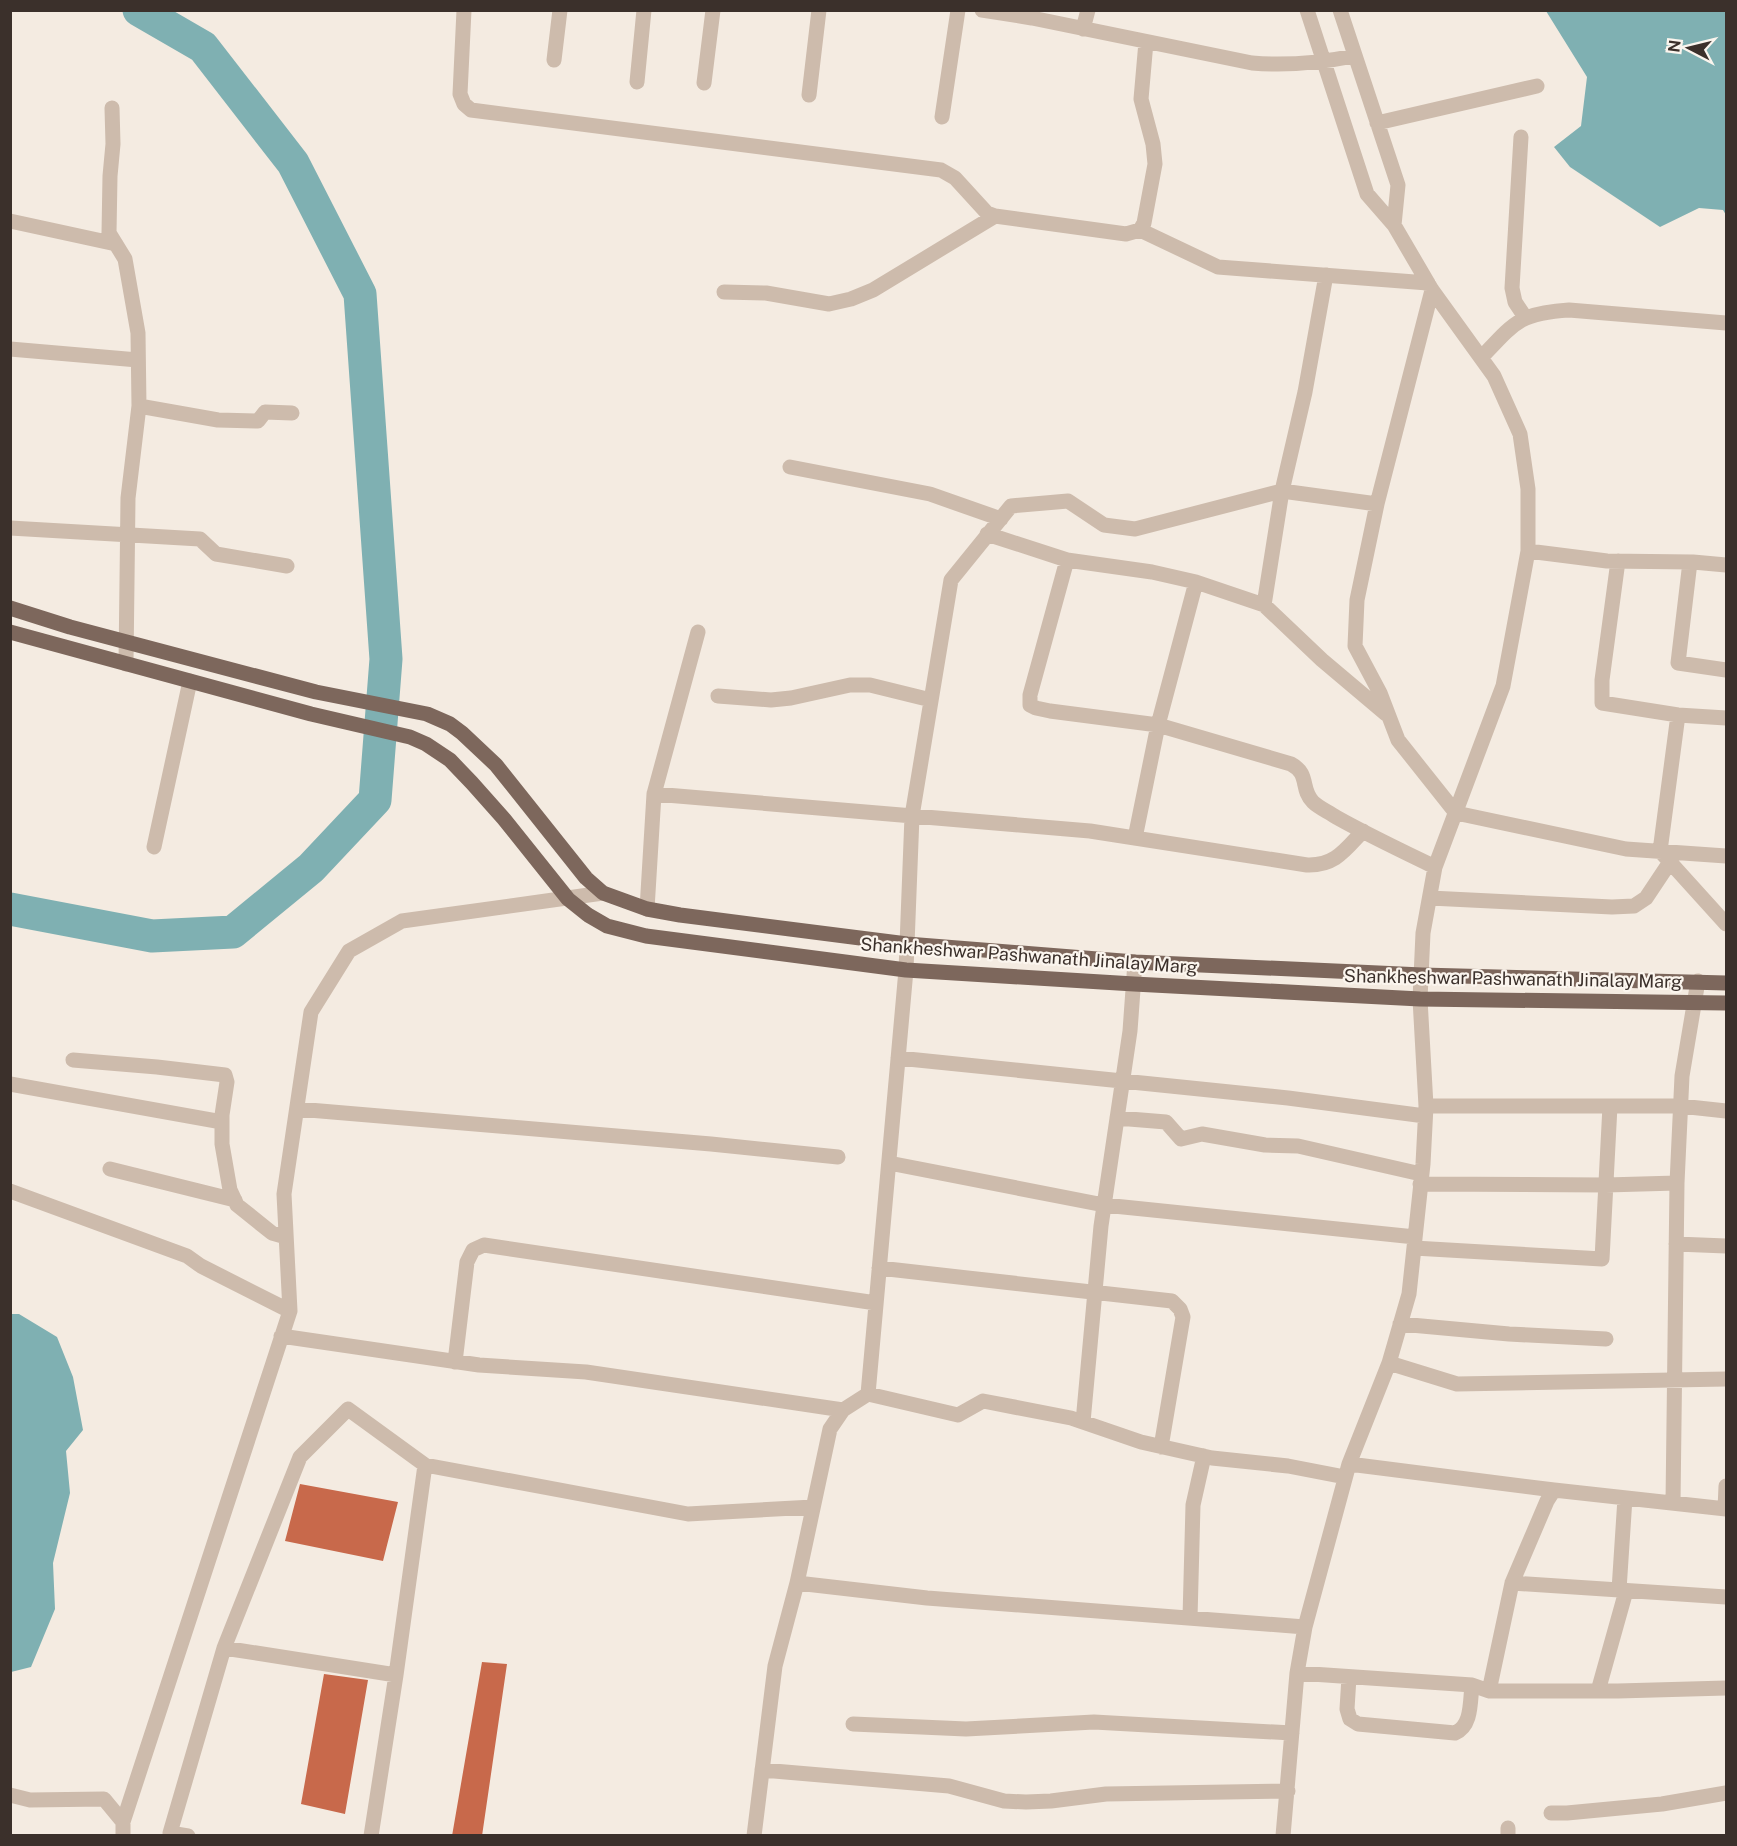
<svg xmlns="http://www.w3.org/2000/svg" width="1737" height="1846" viewBox="0 0 1737 1846" font-family="'Public Sans',sans-serif">
  <style>
    .water { fill: #7fb0b2 }
    .lines { fill: none; stroke-linecap: round; stroke-linejoin: round }
    .river { stroke: #7fb0b2; stroke-width: 33 }
    .building { fill: #c8694b }
    .minor { stroke: #cdbbac; stroke-width: 15 }
    .major { stroke: #7d675c; stroke-width: 15 }
    .labels { text-anchor: middle; stroke-width: 4.5; stroke-linejoin: round; paint-order: stroke }
    .street-label { font-size: 18px; fill: #3b302b; stroke: #fbf5ee }
  </style>
  <rect width="100%" height="100%" fill="#f4ebe1"/>
  <path class="water" d="M1546 11H1726V215L1723 210 1699 208 1660 227 1570 167 1554 147 1581 126 1587 77Z
    M11 1314H19L57 1337 73 1377 83 1430 66 1451 70 1493 53 1563 55 1609 31 1667 11 1672Z"/>
  <g class="lines">
    <path class="river" d="M10 909 152 936 233 932 311 868 375 800 386 659 360 294 293 163 203 47 139 10"/>
  </g>
  <path class="building" d="M300 1484 398 1502 383 1561 285 1541Z
    M482 1662 507 1664 482 1836H452Z
    M324 1674 368 1680 345 1814 301 1804Z"/>
  <g class="lines">
    <path class="minor" d="M464 10 460 94 464 104 471 110 941 170 955 178 987 213 995 216 1126 234 1140 230 1144 223 1155 164 1153 144 1141 99 1146 42
      M982 10 1032 18 1252 63C1288 66 1319 63 1354 56
      M1340 10 1398 185 1394 225
      M1083 29 1088 10
      M554 60 560 10
      M637 82 644 10
      M704 83 713 10
      M809 95 819 10
      M112 108 113 144 110 176 109 233 125 259 138 333 139 406 128 498 126 664
      M942 117 958 10
      M1377 123 1537 86
      M1521 137 1512 288 1515 302 1525 317
      M10 221 116 244
      M1140 230 1218 267 1428 283
      M1432 290 1377 504 1357 600 1355 646 1380 693 1398 740 1456 813 1626 849 1726 856
      M724 292 766 293 829 304 851 299 873 290 995 216
      M10 349 138 360
      M1481 358C1514 323 1519 313 1569 310L1726 323
      M139 406 218 420 258 421 265 412 292 413
      M790 467 930 494 1001 519
      M10 528 200 539 216 554 287 566
      M987 534 1067 560 1152 572 1196 582 1264 605 1322 660 1386 714
      M1528 551 1607 561 1693 562 1726 565
      M1067 560 1030 695V705L1036 708 1050 711 1158 725 1291 764C1310 774 1300 789 1313 802 1319 808 1329 812 1336 817 1368 835 1402 851 1435 867
      M1618 561 1602 680V703L1678 715 1726 718
      M1690 562 1678 663 1726 670
      M1264 605 1282 491 1305 392 1326 275
      M718 696 771 700 791 698 850 685H870L931 700
      M1678 715 1660 851 1726 924
      M654 794 1090 831 1307 865C1335 866 1345 850 1363 831
      M1135 838 1158 725 1196 582
      M154 847 190 681
      M1430 898 1612 907 1634 906 1646 898 1670 862
      M647 909 654 794 698 632
      M898 1058 1288 1098 1425 1116
      M73 1060 157 1067 225 1075 227 1082 222 1115V1144L230 1190 237 1205 272 1233 286 1237
      M10 1084 222 1122
      M1426 1106H1610
      M297 1109 711 1144 838 1157
      M1117 1118 1166 1122 1181 1139 1202 1134 1265 1145 1298 1146 1421 1174
      M889 1163 1104 1205 1415 1237
      M110 1169 235 1200
      M1420 1184 1606 1185 1677 1183
      M10 1191 187 1256 201 1266 290 1311
      M1676 1244 1726 1246
      M1414 1248 1602 1259 1610 1106H1680L1726 1111
      M879 1268 1172 1301 1180 1309 1183 1317 1161 1447
      M1400 1324 1509 1334 1606 1339
      M281 1336 479 1365 586 1372 843 1410
      M455 1362 467 1262 473 1250 484 1245 876 1303
      M1389 1363 1457 1384 1726 1379
      M868 1394 906 970 912 816 951 580 1011 506 1068 501 1104 525 1135 529 1282 491 1377 504
      M1083 1422 1101 1226 1130 1031 1135 962
      M1349 1464 1554 1490 1726 1509
      M1673 1503 1677 1183 1682 1076 1698 981
      M1725 1509 1726 1486
      M1512 1583 1726 1597
      M1619 1590 1625 1498
      M1190 1618 1193 1505 1204 1456
      M1305 1627 927 1598 797 1583 830 1429 843 1410 868 1394 958 1415 983 1401 1071 1418 1141 1442 1212 1458 1288 1466 1345 1477
      M224 1648 396 1675
      M1297 1673 1472 1685 1489 1691H1618L1726 1688
      M1349 1677 1347 1709 1350 1719 1358 1724 1455 1733C1472 1726 1470 1702 1472 1685
      M1489 1691 1512 1583 1547 1501 1554 1490
      M1598 1691 1626 1591
      M853 1724 966 1729 1094 1722 1292 1733
      M762 1770 949 1786 1004 1801 1026 1802 1051 1801 1106 1794 1288 1791
      M10 1795 30 1800 104 1799 123 1822
      M1551 1813H1567L1662 1804 1726 1793
      M170 1833 188 1836
      M123 1836V1822L290 1311 284 1194 311 1012 349 951 402 921 603 893
      M171 1836 170 1833 224 1648 300 1457 348 1409 425 1465
      M371 1836 396 1675 425 1465 688 1514 813 1507
      M754 1836 775 1666 797 1583
      M1283 1836 1297 1673 1305 1627 1349 1464 1389 1363 1409 1294 1423 1164 1426 1106 1420 999 1423 933 1435 867 1503 686 1528 551V489L1520 434 1494 376 1432 290 1394 225 1367 194 1307 10
      M1508 1836V1828"/>
    <path class="major" d="M10 608 70 627 316 692 427 714 450 724 462 733 496 765 586 878 603 893 647 909 680 915 907 944 1135 962 1422 975 1726 983
      M10 632 311 714 410 737 426 744 450 760 472 783 504 819 568 899 588 915 607 926 646 936 906 970 1134 984 1420 999 1726 1003"/>
  </g>
  <g class="labels">
    <g class="street-label">
      <text transform="translate(1029 956) rotate(4)" y="6">Shankheshwar Pashwanath Jinalay Marg</text>
      <text transform="translate(1513 979) rotate(1)" y="6">Shankheshwar Pashwanath Jinalay Marg</text>
    </g>
  </g>
  <rect width="1737" height="1846" fill="none" stroke="#3b302b" stroke-width="24"/>
  <g transform="translate(1689 48) rotate(277)" stroke="#fbf5ee" stroke-width="4.5" paint-order="stroke">
  <path d="M0-4.5L10 22L0 15L-10 22Z" fill="#3b302b"/>
  <text y="-9" font-size="16" font-weight="bold" text-anchor="middle" fill="#3b302b">N</text>
  </g>
</svg>
